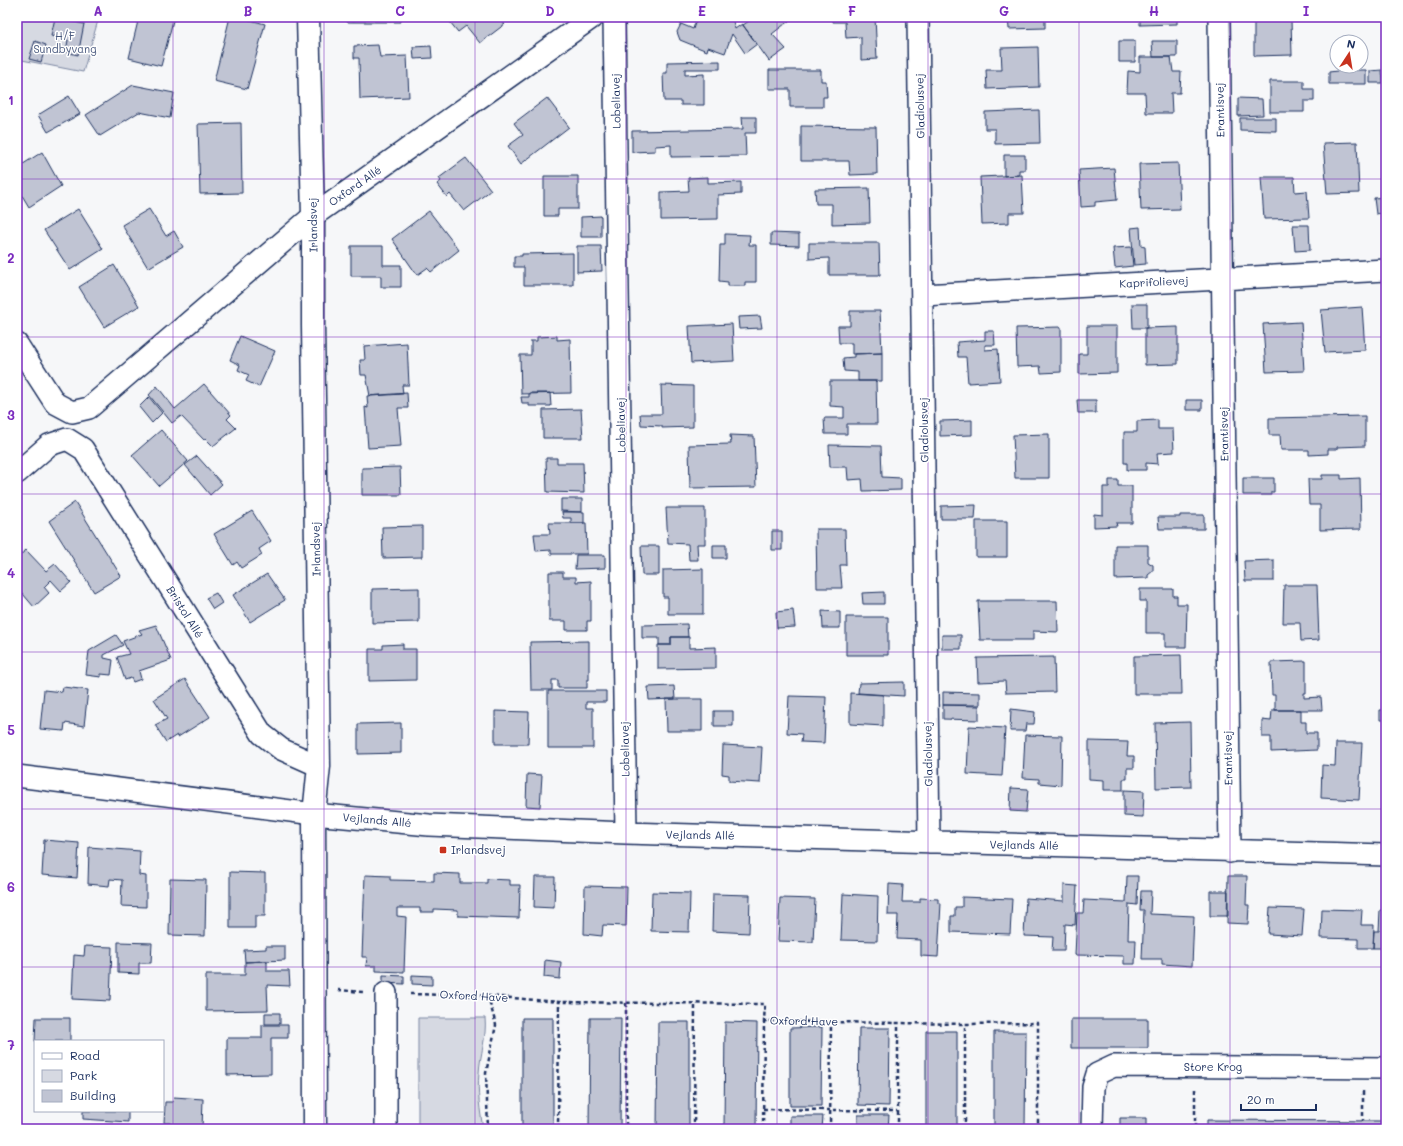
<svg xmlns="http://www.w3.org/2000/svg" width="1403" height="1146" viewBox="0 0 1403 1146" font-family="Mali,sans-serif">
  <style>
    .green { fill: #d6d9e2; stroke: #7884a0 }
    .building { fill: #c0c4d3; stroke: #1b2f5e }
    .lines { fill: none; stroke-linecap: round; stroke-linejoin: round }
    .minor-casing { stroke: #1b2f5e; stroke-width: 24 }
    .tertiary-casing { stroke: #1b2f5e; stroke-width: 25 }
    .path { stroke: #1b2f5e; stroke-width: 2.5; stroke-dasharray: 4 3; stroke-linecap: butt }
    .minor { stroke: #fff; stroke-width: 21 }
    .tertiary { stroke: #fff; stroke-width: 22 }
    .grid { fill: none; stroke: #7b2cbf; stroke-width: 1; stroke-opacity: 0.55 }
    .poi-dot { fill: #c8321e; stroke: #fff; stroke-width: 1.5 }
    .labels { text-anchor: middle; stroke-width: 3; stroke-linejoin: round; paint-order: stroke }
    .park-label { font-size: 11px; fill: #4a5a7f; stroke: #fff }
    .street-label { font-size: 11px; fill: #1b2f5e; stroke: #fff }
    .poi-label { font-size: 11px; fill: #1b2f5e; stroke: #fff; text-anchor: start }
    .neatline { fill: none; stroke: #7b2cbf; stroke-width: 1.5 }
    .grid-label { font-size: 13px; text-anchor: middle; font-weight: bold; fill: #7b2cbf }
  </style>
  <rect width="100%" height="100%" fill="#f6f7f9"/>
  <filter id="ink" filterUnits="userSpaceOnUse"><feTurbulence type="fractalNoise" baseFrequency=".025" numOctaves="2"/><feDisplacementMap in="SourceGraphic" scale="8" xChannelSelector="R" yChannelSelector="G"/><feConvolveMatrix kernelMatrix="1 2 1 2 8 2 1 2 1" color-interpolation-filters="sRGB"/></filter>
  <g filter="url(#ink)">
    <path class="green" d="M17 17H99L83 72 17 59Z
      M418 1018H485C487 1037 480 1054 479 1073 477 1093 480 1110 483 1129H418Z"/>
    <path class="building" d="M139 17H174L161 66 129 58Z
      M230 17H239L265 24 247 89 214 81Z
      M347 17H400L401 22H347Z
      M446 17H508L502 22 505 24 480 43 466 26 458 32Z
      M697 17H721L733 21 735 29 742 24 757 44 745 53 732 34 725 53 708 47 707 51 680 40 677 32 681 24 693 29Z
      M751 17H794L772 34 786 49 769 61 743 25 752 19Z
      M832 17H875L877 59 861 60V37L846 38 845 22H833Z
      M1008 17H1045V28L1009 29Z
      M1140 17H1177V24L1140 25Z
      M55 18 84 24 78 55 66 52 68 40 51 36Z
      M1254 20H1291L1292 55 1254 56Z
      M35 41 46 45 41 62 29 59Z
      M1119 41H1135V62H1119Z
      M1152 41H1177V57H1153Z
      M378 45 380 57 407 56 409 97 360 99 359 58H354V46Z
      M431 46 432 58 414 59 413 47Z
      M1038 47 1039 87 987 89 986 70H1002L1001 48Z
      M1140 57H1171L1173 72H1181L1180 93H1171L1172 113H1146L1145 93H1127L1128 71 1140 72Z
      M720 61V69H685V75L704 74V105H681V101H664L663 73H667V62Z
      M769 70H821V81H826L827 97H823V107H790V89H769Z
      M1345 70H1366V84H1329V72Z
      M1382 70 1383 83H1370V71Z
      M1270 81H1304V89H1314V101H1304V112H1270Z
      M133 85 174 93 170 118 139 112 100 136 86 115Z
      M69 96 80 114 48 132 38 115Z
      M547 98 569 127 521 164 508 146 523 135 514 123Z
      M1238 98 1262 99 1263 115 1238 116Z
      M1039 110 1040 143 995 144V129H985V112Z
      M742 117H756V133H745L746 156 671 157V145L655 146V151L632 152V131L743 129Z
      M1240 118H1276V131L1240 130Z
      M17 121 22 129 17 132Z
      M241 123 242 193 200 194 198 124Z
      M801 126 876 127 877 174 850 175 849 161H801Z
      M1357 142 1359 193 1327 194 1323 143Z
      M42 152 61 186 29 207 17 187V168Z
      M1004 155H1025V170H1019V175L1004 176Z
      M466 158 491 190 464 211 450 194 447 197 437 184 441 181 439 178Z
      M1178 163 1180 209 1141 210 1139 164Z
      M1114 168 1117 200 1095 202V206L1081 207 1079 170Z
      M1022 175 1024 213H1009V223L982 224 980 177Z
      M544 176H578V209H558V216H544Z
      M708 177V183L741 182V194L718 195V219L661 220V192L689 191 688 178Z
      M1261 177H1294L1295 192 1307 191 1309 218 1264 219Z
      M869 188 870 223 832 224V204H816L815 189Z
      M1386 197V230H1384L1382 213 1376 214 1374 198Z
      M78 209 103 249 70 270 44 230Z
      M149 209 166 236 174 231 183 247 148 268 122 225Z
      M429 211 459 250 431 272 427 268 417 275 392 239Z
      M601 216V237H581V217Z
      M1293 225H1309L1310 250 1295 251Z
      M1140 227 1141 246 1145 247 1146 264 1134 265 1131 228Z
      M771 233 799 234V246L771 245Z
      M725 234 750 235 749 245H756V282H745V286H728V282L719 281 720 245H725Z
      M809 243H879L880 275H829V258L809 259Z
      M351 246H383V265H401V287H381V276H351Z
      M577 246H601L602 271 577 272Z
      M1131 247 1133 266 1115 268 1113 248Z
      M573 253V285H524V267H514V256H522V254Z
      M114 265 139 306 104 327 79 287Z
      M1132 304H1147V328H1133Z
      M1362 307 1365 350 1325 352 1321 310Z
      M850 311H880L882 353 852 354V343H839L838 326H850Z
      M760 316 762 328 739 329 738 317Z
      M1301 322 1304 371 1266 372 1263 324Z
      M732 324 734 361 691 363 689 326Z
      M1087 326H1117V373L1079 374V354H1087Z
      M1061 327V372L1041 373 1040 366 1017 367 1016 328Z
      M1178 327V364L1145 365V328Z
      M985 331H994L995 345H985V350L998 349 1000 381 968 383 966 357H958L957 342 985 340Z
      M240 336 275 351 259 387 246 381 249 375 238 370 240 365 230 360Z
      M557 336V340L570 339 571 393 521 394 520 355H531V341H537V337Z
      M407 343 409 385H402L403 394 370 396 366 375H361L360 360H365L364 346Z
      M882 353V381H858V372L844 371 843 358 854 357V354Z
      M830 381H876L877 424H847V434H825L824 418H844V407L830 406Z
      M204 384 231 415 227 419 236 428 213 446 205 438 204 440 181 416 172 423 149 395 157 386 175 409Z
      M661 385 693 386V427L662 428V426L641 425 640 414H662Z
      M407 393 408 408H398L401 446 368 448 365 407 368 408 367 396Z
      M529 393H550L551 406H529V403H522L521 397H529Z
      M149 397 162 413 152 423 139 407Z
      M1077 400H1096V413H1078Z
      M1186 400H1202V410H1186Z
      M581 409 583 438H543V410Z
      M1365 416V446L1337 447V449H1328V454L1309 455V450H1281L1280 435H1269V418Z
      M972 420V435L940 436V421Z
      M1158 420V429H1173L1174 452 1157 453 1158 464 1146 463V470H1127V463H1124V432H1137V421Z
      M161 430 188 461 159 486 132 455Z
      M1049 434V478H1015L1013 435Z
      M730 435 754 436 756 487 690 488 689 445 731 444Z
      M829 445 881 446 882 477 901 478V490L863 491 862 479 848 480 847 467H830Z
      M197 456 222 484 210 495 185 465Z
      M546 458H557V463H583L584 493 547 492Z
      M400 467 401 495H362V468Z
      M1322 475H1341V479L1360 478 1361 529 1320 530V505H1309L1308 479H1322Z
      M1243 478H1274V492H1271V495H1243Z
      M1384 478H1386V508H1384Z
      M1109 480H1118V486H1132V523H1116L1117 526 1094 527V514L1103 515V487H1109Z
      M561 499H582V512L561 511Z
      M75 502 121 576 94 592 49 521Z
      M976 505 975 519H941V506Z
      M666 508H705V544H697L698 560H689L688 544 668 543Z
      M252 511 271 541 259 549 262 555 241 568 237 562 233 565 214 534Z
      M562 512H584V523H571V518H563Z
      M1180 515H1204V529H1159L1158 517H1180Z
      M976 521H1007V557H976Z
      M549 523H586L587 554H551V550L536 551 534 534H550Z
      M422 526V557L383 558 382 527Z
      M816 529H845L846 565H840L842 588H817Z
      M772 531H782V550H772Z
      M713 545H726V558H713Z
      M1115 545H1148V562L1153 565V571L1148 575V578L1115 579Z
      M641 546H659V575H642Z
      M26 550 46 571 55 564 71 582 61 591 51 580 44 587 49 593 34 607 17 587V558Z
      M576 555H605V568L575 569Z
      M1274 560V581H1245L1244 561Z
      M703 569V614H668V597H663V570Z
      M549 572H563V577H576V582L591 581V621H587V630H566V621H549Z
      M267 574 285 600 250 622 233 595Z
      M1284 585H1317L1319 640 1301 641 1300 623H1283Z
      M419 588V622L372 623V589Z
      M1140 589H1173V596H1177V604H1187L1186 647H1165V633H1146V601H1140Z
      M884 592V604H863L862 593Z
      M216 593 222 603 213 609 206 598Z
      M978 601H1057L1058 632 1033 631V640H980Z
      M793 610 795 627 777 628 776 612Z
      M822 611 840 612V628H823Z
      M846 617H888V655H846Z
      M687 624 688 637H671V645H659V638H642V625Z
      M156 625 171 660 139 671 141 679 133 682 131 678 125 680 117 657 129 654 123 641 142 634 139 630Z
      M116 635 123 645 104 655V658L113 660 111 675 101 674V677L86 675 89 651Z
      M942 635H961V649H942Z
      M671 637H689V648L716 647V668L658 669V645H671Z
      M589 641V680H587V688H558V680H552V690H531L530 642Z
      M403 644V649H416V680L369 681V649H383V645Z
      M1181 655 1182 694H1134V656Z
      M1054 657 1055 692 1006 693 1005 681 978 682 977 658Z
      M1306 661V693H1304V698L1321 697 1322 710H1275V695H1272L1271 662Z
      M185 679 210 717 178 737 177 735 166 742 155 725 167 719 154 699Z
      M904 682V696L858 693 859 683Z
      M674 686 675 699 649 700 648 687Z
      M63 687 88 690 84 726 65 723 64 731 40 729 44 690 62 692Z
      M548 691H606V702H586V708H593V748H548Z
      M943 692 980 693V705H943Z
      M850 693 883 695V726L850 724Z
      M789 696 826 697 824 743 801 742 802 734 787 733Z
      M666 699H702V731H667Z
      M943 705 979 706V720L943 719Z
      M1011 709 1035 712 1034 724H1026L1025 731H1010Z
      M1272 710H1301V722H1306V733H1317V750L1271 752V737H1262V720L1271 721Z
      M1380 710H1386V720H1380Z
      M495 711 529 712 528 744H495Z
      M714 711H733V726H714Z
      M1190 722 1191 787 1156 788 1155 723Z
      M401 723V753L358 754V724Z
      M969 726 1005 728 1002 776 967 774Z
      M1025 735 1062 736 1061 785 1039 783V779L1023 778Z
      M1089 741 1128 742 1127 756H1134V768H1127V779H1123V790H1104V780L1089 779Z
      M1336 743H1362L1359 800 1321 798 1322 765 1335 766Z
      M723 745 762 747 760 783 729 781V775L722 774Z
      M527 774 542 775 540 807 526 806Z
      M1011 788 1028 789 1026 812 1010 811Z
      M1124 790 1144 791 1143 817 1124 816Z
      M44 840 79 843 77 878 42 875Z
      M89 847 140 851 139 875 146 876V907L121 906 122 880 110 879 109 886 88 884Z
      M230 872 265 873V916H255V928H230Z
      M434 873 460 874V883H487V879L510 880V885H520L519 918 458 916V910L434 909V912H420V908H397V916L406 917 404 972 376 971V966H366L367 957H362L365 875 390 876V880L434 881Z
      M1127 876H1138L1137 905 1129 904 1128 940H1136L1135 964H1124V956L1075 955 1077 913H1083L1084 900 1126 902Z
      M1228 876H1247L1246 905H1249L1248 924 1227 923Z
      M535 877H555L554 908 534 907Z
      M170 879 206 880 205 936 169 935Z
      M889 884 903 885 902 902H920V898L938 899V903H941L938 957 921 956V940L897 939 898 915H888Z
      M1064 885 1077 886 1075 925 1065 924 1064 951H1052L1053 937 1024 936 1026 898 1064 901Z
      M585 886 627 887 626 926 603 925 602 936 584 934Z
      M1141 891H1151L1150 914 1194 916 1192 966 1162 964V959H1142L1144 910H1140Z
      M1210 891H1228V916H1210Z
      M652 892 690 893 689 932 651 931Z
      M713 894 750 895 749 933 712 931Z
      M843 894 878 896 877 941 841 940Z
      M962 897 1012 899 1010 934 951 932V916H955V907H962Z
      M780 898 815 899 813 942 778 941Z
      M1270 908 1304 909 1302 936 1268 934Z
      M1322 909 1362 910 1361 925H1374L1373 948H1358V939L1321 938Z
      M1380 910 1386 911V963H1381V948H1373L1374 931H1379Z
      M118 942 152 943 151 963H139V974L118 973Z
      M85 946 112 947 110 1001 72 999 74 955 84 956Z
      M266 946H285V960L245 962 244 950 266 949Z
      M545 960 561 962 560 979 544 977Z
      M267 961V971H289L290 986 267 985 268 1010 206 1011V975H245V962Z
      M383 975 404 976V984L383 983Z
      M412 975 432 976V985L412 984Z
      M265 1013H280V1024H265Z
      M36 1018H70V1041H35Z
      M522 1018H553V1129H522Z
      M590 1018H621L620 1129H589Z
      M1071 1019H1148V1048H1071Z
      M658 1022H689V1129H657Z
      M725 1022 757 1023 756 1129H724Z
      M262 1025H288V1038H271V1074L227 1075V1038H262Z
      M822 1027 821 1106H790V1028Z
      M859 1028H890L889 1106 858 1105Z
      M926 1031H957V1129H926Z
      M994 1032H1026L1025 1129H994Z
      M174 1097 203 1099 202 1129H169L170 1123H164L165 1102H173Z
      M83 1111H128V1122L83 1119Z
      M858 1115H889L888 1129H858Z
      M790 1116H823L822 1129H790Z
      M1120 1118H1146V1129H1120Z
      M1207 1120 1386 1121V1129H1207Z"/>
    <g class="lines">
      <g class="minor-casing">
        <path id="minor" d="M614 17 626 833
          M918 17 929 842
          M1219 17 1230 852
          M923 295 1386 270
          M17 344 55 403 72 412 89 408 313 216 593 17
          M17 473 49 445 67 439 83 449 262 734 281 749 319 766
          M17 776 314 814 429 825 626 833 1386 855
          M386 1129V993
          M1092 1129 1093 1087 1097 1074 1114 1066 1386 1068"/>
      </g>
      <g class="tertiary-casing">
        <path id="tertiary" d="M308 17 313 216V326L319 766 314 814 315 1129"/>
      </g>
      <path class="path" d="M338 990 363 992
        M410 994 488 996 559 1002 765 1004 764 1021 965 1024 1038 1023V1129
        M488 996 496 1025 486 1073 488 1129
        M626 1003V1129
        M1195 1089V1129
        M1363 1091V1121
        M763 1109 897 1111
        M558 1129 559 1002
        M694 1129 695 1004
        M763 1129 764 1021
        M830 1129 831 1022
        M898 1129V1022
        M965 1129V1024"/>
      <use href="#minor" class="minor"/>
      <use href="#tertiary" class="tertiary"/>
    </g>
  </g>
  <path class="grid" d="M173 17V1129M324 17V1129M475 17V1129M626 17V1129M777 17V1129M928 17V1129M1079 17V1129M1230 17V1129M17 179H1386M17 337H1386M17 494H1386M17 652H1386M17 809H1386M17 967H1386"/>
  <rect class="poi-dot" x="439" y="846" width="8" height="8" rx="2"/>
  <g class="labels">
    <g class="park-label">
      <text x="65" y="40">H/F<tspan x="65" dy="13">Sundbyvang</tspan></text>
    </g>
    <g class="street-label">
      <text transform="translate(616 101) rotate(-91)" y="4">Lobeliavej</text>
      <text transform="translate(920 106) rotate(-91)" y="4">Gladiolusvej</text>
      <text transform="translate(1220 110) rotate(-91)" y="4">Erantisvej</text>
      <text transform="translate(355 186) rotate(-35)" y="4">Oxford Allé</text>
      <text transform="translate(313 225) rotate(-91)" y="4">Irlandsvej</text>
      <text transform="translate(1154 282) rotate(-3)" y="4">Kaprifolievej</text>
      <text transform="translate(621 425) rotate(-91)" y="4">Lobeliavej</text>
      <text transform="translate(924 430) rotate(-91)" y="4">Gladiolusvej</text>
      <text transform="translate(1224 434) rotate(-91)" y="4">Erantisvej</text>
      <text transform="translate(316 549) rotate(-91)" y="4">Irlandsvej</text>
      <text transform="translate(185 612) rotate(58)" y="4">Bristol Allé</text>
      <text transform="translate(625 749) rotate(-91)" y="4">Lobeliavej</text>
      <text transform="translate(928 754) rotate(-91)" y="4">Gladiolusvej</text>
      <text transform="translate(1228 758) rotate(-91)" y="4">Erantisvej</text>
      <text transform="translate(377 820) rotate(5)" y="4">Vejlands Allé</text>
      <text transform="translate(700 835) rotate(1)" y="4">Vejlands Allé</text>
      <text transform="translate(1024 845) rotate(1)" y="4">Vejlands Allé</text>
      <text transform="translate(474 996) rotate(3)" y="4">Oxford Have</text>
      <text transform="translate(804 1021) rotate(1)" y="4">Oxford Have</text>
      <text x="1213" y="1071">Store Krog</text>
    </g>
    <g class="poi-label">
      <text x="451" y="854">Irlandsvej</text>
    </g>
  </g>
  <rect width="1403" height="1146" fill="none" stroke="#fff" stroke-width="44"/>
  <rect x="34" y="1040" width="130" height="72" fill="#ffffff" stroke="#a4acbf"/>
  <rect x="42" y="1053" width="20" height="6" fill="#ffffff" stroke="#a4acbf"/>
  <text x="70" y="1060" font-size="12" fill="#1b2f5e">Road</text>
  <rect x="42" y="1070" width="20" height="12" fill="#d6d9e2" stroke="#a4acbf"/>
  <text x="70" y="1080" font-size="12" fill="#1b2f5e">Park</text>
  <rect x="42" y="1090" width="20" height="12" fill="#c0c4d3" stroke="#a4acbf"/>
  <text x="70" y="1100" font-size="12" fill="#1b2f5e">Building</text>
  <g transform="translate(1349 54) rotate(12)"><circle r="19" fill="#ffffff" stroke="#a4acbf"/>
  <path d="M0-3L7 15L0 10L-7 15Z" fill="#c8321e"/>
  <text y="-6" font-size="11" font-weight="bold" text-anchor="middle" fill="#1b2f5e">N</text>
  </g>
  <path d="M1241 1104v6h75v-6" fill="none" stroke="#1b2f5e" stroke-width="2"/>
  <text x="1247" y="1104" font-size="12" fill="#1b2f5e" stroke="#ffffff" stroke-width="3" paint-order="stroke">20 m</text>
  <rect x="22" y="22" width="1359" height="1102" class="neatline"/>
  <g class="grid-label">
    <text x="98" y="16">A</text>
    <text x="248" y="16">B</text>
    <text x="400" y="16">C</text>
    <text x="550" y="16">D</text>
    <text x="702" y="16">E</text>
    <text x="852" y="16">F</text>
    <text x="1004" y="16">G</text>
    <text x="1154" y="16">H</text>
    <text x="1306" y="16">I</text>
    <text x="11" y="105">1</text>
    <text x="11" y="263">2</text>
    <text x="11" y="420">3</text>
    <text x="11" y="578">4</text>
    <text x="11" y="735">5</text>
    <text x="11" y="892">6</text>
    <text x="11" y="1050">7</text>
  </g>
</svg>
